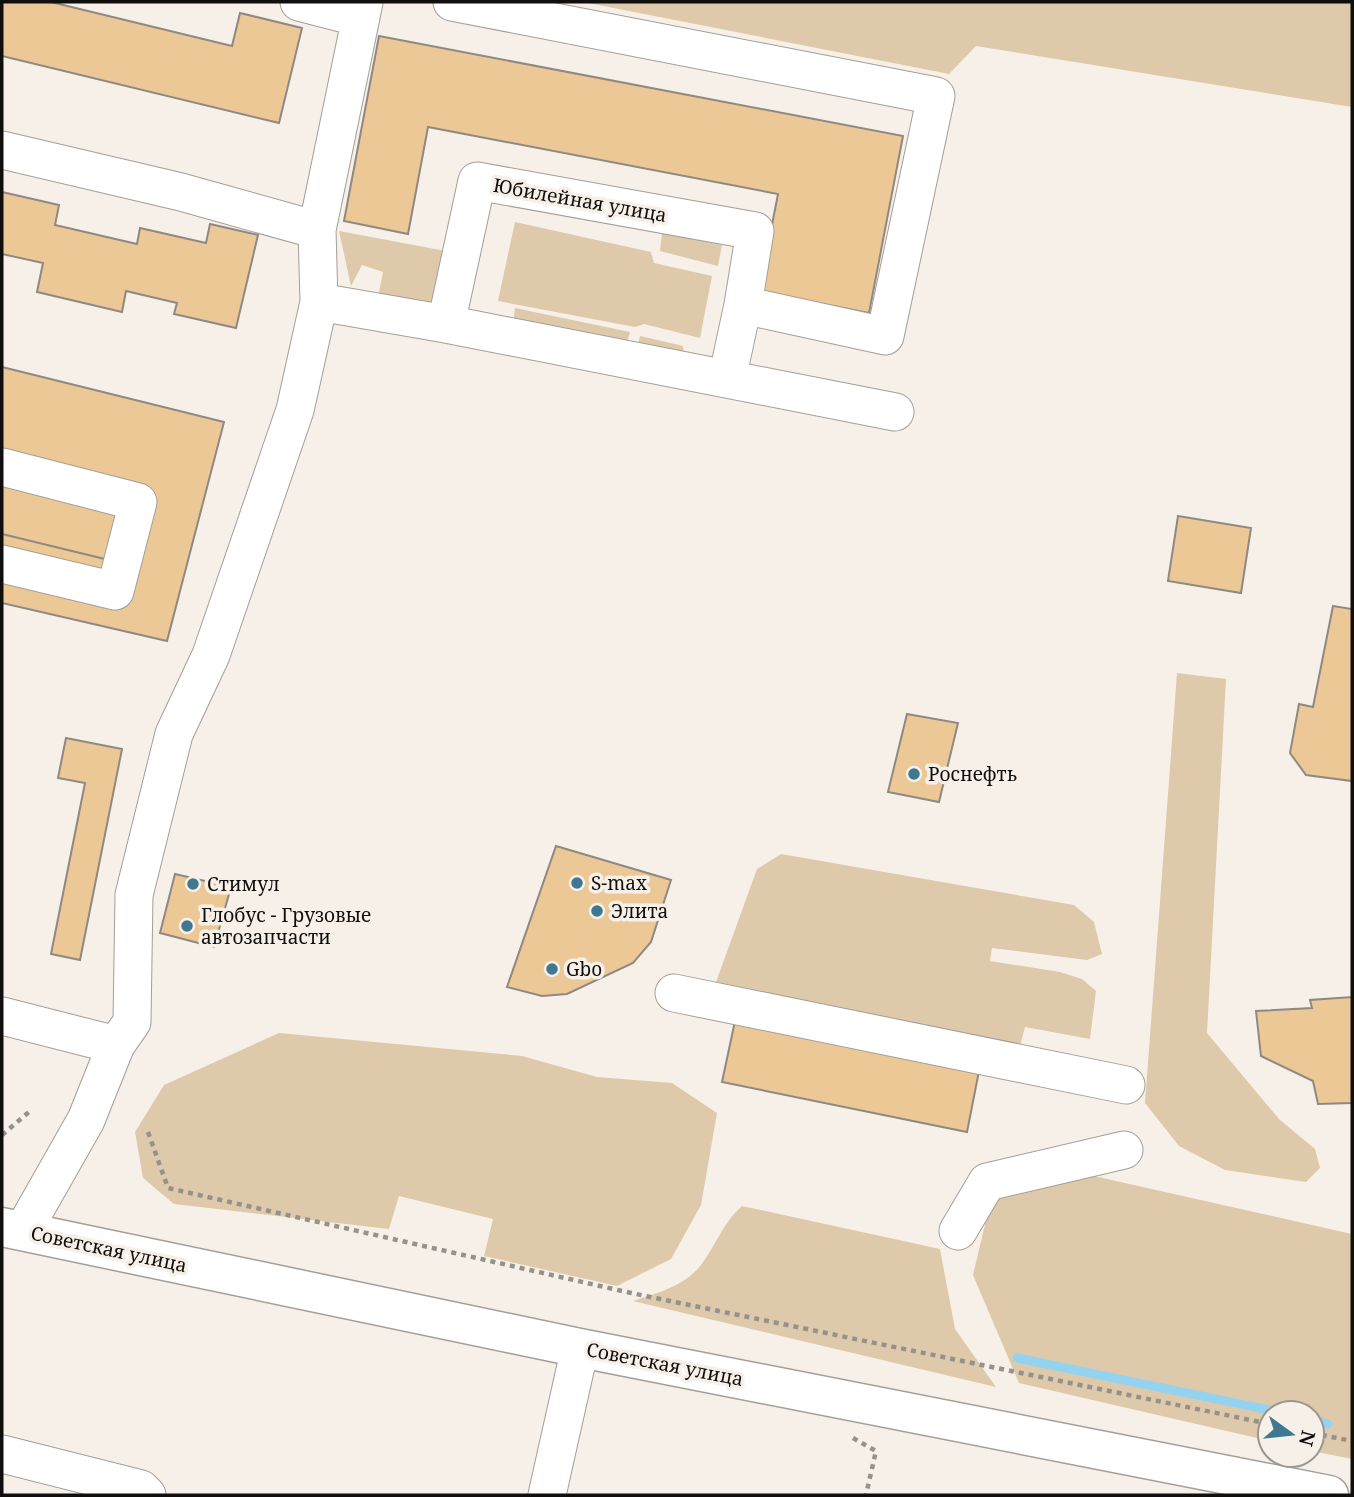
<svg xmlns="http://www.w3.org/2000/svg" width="1354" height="1497" viewBox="0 0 1354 1497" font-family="'Noto Serif',serif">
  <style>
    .green { fill: #dfc9ab }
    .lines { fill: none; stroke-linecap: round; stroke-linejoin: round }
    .stream { stroke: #93d3f0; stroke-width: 9 }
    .building { fill: #edc897; stroke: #8f8982; stroke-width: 2 }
    .minor-casing { stroke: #a39e97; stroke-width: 39 }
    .highway-casing { stroke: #a39e97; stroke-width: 41 }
    .path { stroke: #95918b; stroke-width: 4.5; stroke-dasharray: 5 5; stroke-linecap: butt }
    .minor { stroke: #fff; stroke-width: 37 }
    .highway { stroke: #fff; stroke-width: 38 }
    .poi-dot { fill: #3e7891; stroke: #f6f0e8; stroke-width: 2.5 }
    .labels { text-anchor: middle; stroke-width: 7; stroke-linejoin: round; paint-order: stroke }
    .street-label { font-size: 19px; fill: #110f0d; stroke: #f6f0e8 }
    .poi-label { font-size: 19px; fill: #110f0d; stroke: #f6f0e8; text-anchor: start }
  </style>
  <rect width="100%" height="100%" fill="#f6f0e8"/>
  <path class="green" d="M583 2H1352V107L976 46 949 74Z
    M515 222 651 252 654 263 712 276 700 338 644 324 635 327 498 301Z
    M339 231 451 252 439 306 378 298 383 272 362 265 351 286Z
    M662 233 722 245 718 266 660 251Z
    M515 308 630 332 625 350 513 324Z
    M640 336 683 346 685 364 636 354Z
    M1177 673 1226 679 1207 1033 1279 1119 1315 1149 1320 1168 1306 1182 1225 1170 1179 1146 1145 1103Z
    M781 854 1074 905 1094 922 1102 954 1087 960 992 948 990 961 1060 972 1082 979 1096 991 1090 1039 1025 1027 1018 1054 712 993 757 869Z
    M279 1033 522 1056 597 1077 672 1083 717 1113 701 1205 671 1259 617 1286 484 1256 493 1219 399 1196 389 1229 174 1204 143 1178 135 1132 164 1085Z
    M1076 1172 1352 1234V1459L1312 1451V1413H1270V1441L1019 1383 973 1275 992 1195Z
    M742 1206 940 1249 955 1329 996 1387 633 1301C657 1293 685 1286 701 1265 716 1245 723 1223 742 1206Z"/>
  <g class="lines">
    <path class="stream" d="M1017 1358 1284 1413
      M1312 1420 1328 1424"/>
  </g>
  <path class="building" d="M2 2H51L232 46 240 13 302 28 279 123 2 56Z
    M379 36 903 136 869 313 759 292 778 194 428 127 408 234 344 221Z
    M2 192 59 205 55 225 137 244 140 228 206 243 210 224 258 235 236 328 174 314 177 303 126 291 122 312 37 292 43 263 2 254Z
    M2 367 224 422 167 641 2 603Z
    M2 474 127 504 113 561 2 534Z
    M1178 516 1251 528 1241 593 1168 581Z
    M1333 606 1352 609V781L1306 775 1290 753 1299 704 1313 707Z
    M907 714 958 723 939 802 888 792Z
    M66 738 122 749 80 960 51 954 85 783 58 778Z
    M556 846 671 880 651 942 633 963 567 994 542 996 507 987Z
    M175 874 231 887 214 947 160 933Z
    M1352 997V1103L1318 1104 1313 1081 1261 1056 1256 1011 1312 1008 1310 1000Z
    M735 1021 979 1071 967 1132 722 1082Z"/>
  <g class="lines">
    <g class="minor-casing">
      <path id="minor" d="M299 2 361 18
        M2 150 181 192 317 230 319 302 446 324 477 181 755 231 743 305 885 336 936 96 452 2
        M317 230 364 2
        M446 324 895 412
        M727 379 743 305
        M2 467 138 502 115 591 2 564
        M674 993 1126 1085
        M2 1016 116 1045
        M23 1231 86 1120 116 1045 132 1022 134 895 174 734 211 655 295 410 319 302
        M958 1231 987 1182 1124 1150
        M2 1454 141 1489 147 1495
        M547 1495 580 1348"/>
    </g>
    <g class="highway-casing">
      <path id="highway" d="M2 1227 580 1348 1329 1495"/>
    </g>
    <path class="path" d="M148 1132 168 1188 631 1293 1270 1424
      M2 1135 30 1111
      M1312 1433 1352 1441
      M853 1438 876 1451 866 1495"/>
    <use href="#minor" class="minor"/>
    <use href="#highway" class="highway"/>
  </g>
  <g class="poi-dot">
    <circle cx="914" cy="774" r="7"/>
    <circle cx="577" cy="883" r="7"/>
    <circle cx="193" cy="884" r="7"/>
    <circle cx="597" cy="911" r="7"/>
    <circle cx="187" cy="926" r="7"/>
    <circle cx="552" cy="969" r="7"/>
  </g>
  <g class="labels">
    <g class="street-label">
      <text transform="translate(580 200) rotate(10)" y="7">Юбилейная улица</text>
      <text transform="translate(109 1249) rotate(12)" y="7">Советская улица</text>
      <text transform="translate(665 1364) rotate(11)" y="7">Советская улица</text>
    </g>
    <g class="poi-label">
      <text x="928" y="781">Роснефть</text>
      <text x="591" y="890">S-max</text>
      <text x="207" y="891">Стимул</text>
      <text x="611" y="918">Элита</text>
      <text x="201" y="922">Глобус - Грузовые<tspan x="201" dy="22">автозапчасти</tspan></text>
      <text x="566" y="976">Gbo</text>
    </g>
  </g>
  <rect width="1354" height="1497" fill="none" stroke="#110f0d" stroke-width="7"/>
  <g transform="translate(1291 1434) rotate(105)"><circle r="33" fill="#f6f0e8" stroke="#9a9690" stroke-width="2"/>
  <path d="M0-5L12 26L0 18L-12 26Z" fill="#3e7891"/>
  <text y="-10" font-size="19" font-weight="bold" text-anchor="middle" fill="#110f0d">N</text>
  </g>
</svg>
